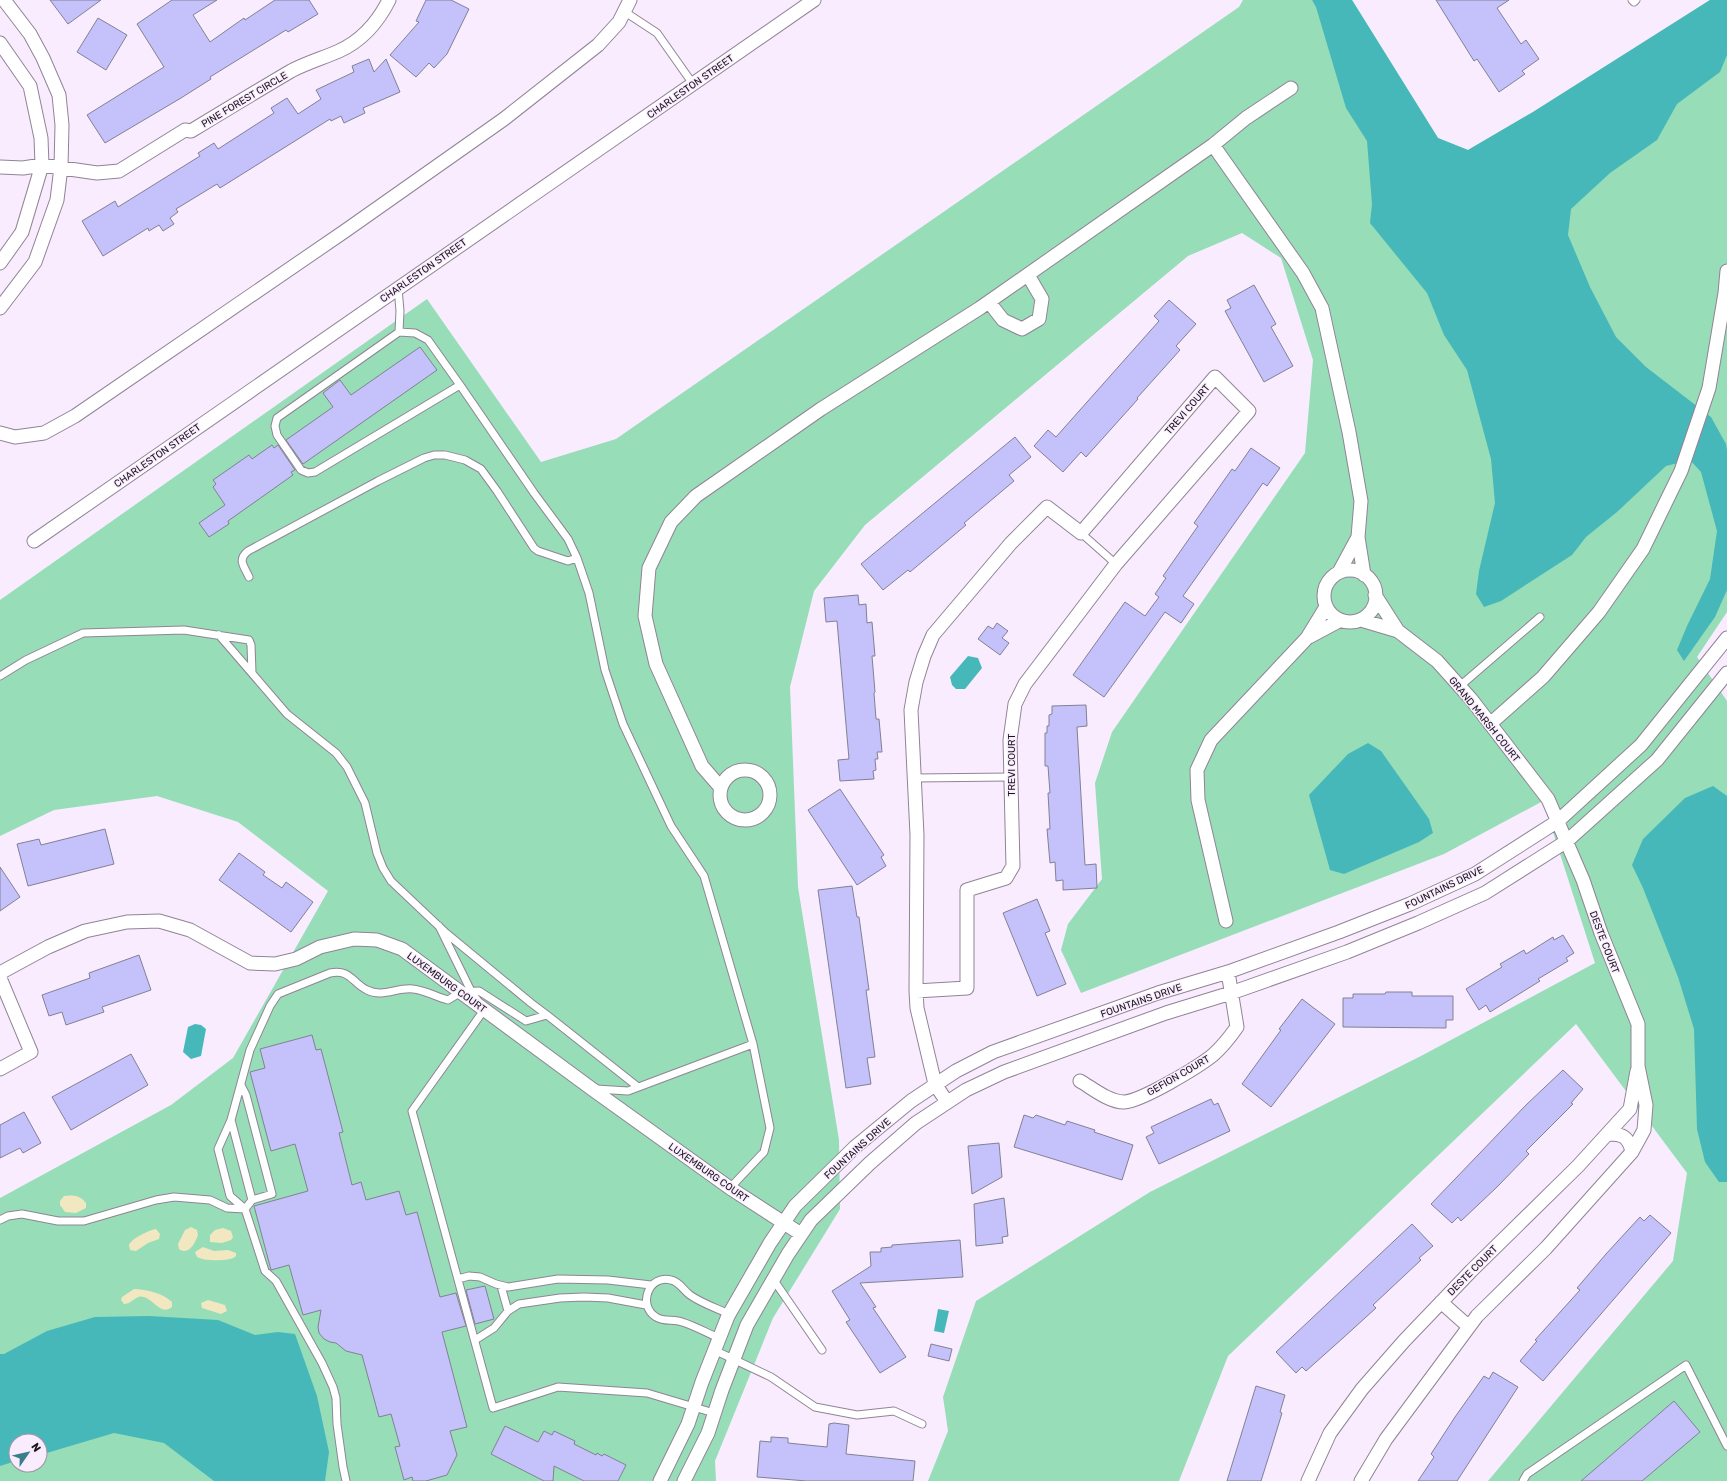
<svg xmlns="http://www.w3.org/2000/svg" width="1727" height="1481" viewBox="0 0 1727 1481" font-family="Rubik,sans-serif">
  <style>
    .green { fill: #96ddb8; fill-rule: evenodd }
    .sand { fill: #f1e8c2 }
    .water { fill: #46b8ba }
    .building { fill: #c4c1fb; stroke: #828194 }
    .lines { fill: none; stroke-linecap: round; stroke-linejoin: round }
    .lane-casing { stroke: #908495; stroke-width: 9 }
    .street-casing { stroke: #908495; stroke-width: 15 }
    .lane { stroke: #fff; stroke-width: 7 }
    .street { stroke: #fff; stroke-width: 13 }
    .labels { text-anchor: middle; stroke-width: 3; stroke-linejoin: round; paint-order: stroke }
    .street-label { font-size: 10px; fill: #1a151b; stroke: #f9ecfe }
  </style>
  <rect width="100%" height="100%" fill="#f9ecfe"/>
  <path class="green" d="M1243 0H1352L1438 138 1468 150 1533 112 1710 0H1727V612L1697 657 1727 701V1481H1488L1673 1261 1687 1173 1576 1024 1228 1356 1179 1481H928L948 1431 943 1397 976 1301 1150 1192 1421 1056 1595 963 1543 801 1444 854 1081 993 1061 950 1068 924 1102 879 1095 783 1112 732 1305 453 1313 360 1281 258 1242 233 1188 256 865 525 814 591 790 687 798 887 839 1140 840 1209 773 1318 715 1461 716 1481H0V1198L171 1105 233 1058 328 891 238 822 157 796 54 810 0 836V600L427 299 541 462 616 439 1239 7ZM16 1441H40V1465H16Z"/>
  <path class="sand" d="M64 1196C72 1195 80 1195 86 1203V1208L76 1213 65 1212 60 1205V1201Z
    M191 1227 197 1230 198 1235C195 1243 189 1256 179 1249L178 1244 185 1230Z
    M223 1228 231 1231 233 1237 231 1240 222 1243 210 1242V1235L215 1230Z
    M156 1229 160 1234 159 1239 148 1243 136 1251 130 1250 129 1245C131 1239 149 1230 156 1229Z
    M203 1247 214 1251 228 1250 236 1253V1256C231 1262 203 1261 197 1257L195 1252Z
    M134 1289C146 1289 164 1294 172 1302V1307C161 1316 154 1300 144 1297 136 1294 132 1304 124 1304L121 1300 122 1297Z
    M208 1300 225 1305 227 1311 221 1314 202 1308 201 1303Z"/>
  <path class="water" d="M1312 0H1352L1438 138 1468 150 1533 112 1710 0H1727V55L1720 72 1677 104 1657 140 1610 173 1571 209 1568 235 1590 287 1616 337 1646 367 1711 417 1726 444 1727 450V590L1715 617 1684 661 1677 650 1687 626 1710 579 1717 531 1701 472 1690 460 1666 466 1617 512 1586 537 1572 555 1501 601 1484 607 1476 594 1479 571 1495 503 1491 459 1467 370 1444 335 1427 293 1370 223 1372 204 1367 141 1346 108 1316 7Z
    M968 656 978 658 982 668 965 689H956L952 685 950 677Z
    M1368 743 1381 751 1429 819 1433 833 1419 842 1344 874 1330 870 1309 795 1348 754Z
    M1713 786 1727 796V1182H1719L1705 1162 1697 1129 1694 1029 1678 977 1643 888 1632 865 1643 839 1685 798Z
    M195 1024 201 1025 206 1029 201 1056 191 1059 183 1052 188 1027Z
    M938 1309 949 1311 944 1333 934 1331Z
    M149 1316 218 1320 255 1335 278 1332 295 1334 317 1396 329 1452 325 1481H214L164 1443 114 1433 40 1455V1441H16V1461L0 1466V1354H4L47 1331 95 1317Z"/>
  <path class="building" d="M50 0H101L68 24Z
    M172 0H217L193 15 210 42 244 18 245 20 275 0H309L318 14 288 32 286 30 210 77 211 79 181 98 105 143 87 115 164 67 137 24Z
    M426 0H451L469 9 447 54 434 68 429 63 416 77 390 55 419 22 416 21Z
    M1436 0H1509L1497 8 1521 44 1526 40 1539 59 1522 71 1525 74 1499 92 1477 59 1474 61Z
    M98 18 127 35 106 70 77 52Z
    M369 59 374 72 386 59 400 92 363 108 365 113 344 123 341 116 331 121 330 119 220 188 217 184 176 209 178 212 170 218 174 224 163 231 159 225 149 231 148 228 103 256 82 221 115 201 118 207 200 156 198 153 214 143 218 149 274 113 271 108 287 98 298 114 321 99 316 90 354 72 352 66Z
    M1254 285 1276 324 1271 327 1293 366 1264 382 1225 311 1231 308 1227 300Z
    M1169 300 1196 324 1176 346 1180 350 1137 398 1138 399 1086 457 1081 452 1063 472 1034 446 1048 430 1056 437 1159 321 1154 316Z
    M420 347 437 370 303 464 286 440 333 407 323 393 340 380 351 395Z
    M1015 437 1031 457 1009 475 1014 481 964 523 966 525 910 572 908 570 883 590 861 564Z
    M272 445 274 448 278 445 295 470 291 472 293 475 228 521 229 524 209 537 199 523 225 505 213 487 216 484 213 480 249 455 252 459Z
    M1251 448 1280 468 1267 486 1263 483 1183 596 1194 604 1181 623 1165 612 1104 697 1073 675 1125 602 1145 616 1159 597 1155 594 1166 578 1163 576 1198 526 1194 523 1232 469 1235 471Z
    M858 595 859 605 866 604 867 623 872 622 875 656H872L875 692 874 693 876 719H879L882 752H877L878 759H875L876 770 873 771 874 779 840 781 838 760 849 759 837 621 826 622 824 598Z
    M997 623 1008 631 1002 638 1009 643 1000 655 978 639 988 626 993 629Z
    M1086 705 1087 726 1077 727 1085 865 1096 864 1097 888 1063 890V880L1056 881 1055 862 1050 863 1047 829H1050L1048 793H1050L1048 766H1045V733H1047V726H1049V715L1052 714V706Z
    M840 789 884 855 881 857 886 866 857 885 808 810Z
    M105 829 114 864 28 886 17 844 39 839 41 845Z
    M239 853 265 872 263 875 282 888 286 882 313 902 291 932 219 880Z
    M0 867 20 897 0 911Z
    M852 886 857 917H859L869 990H866L875 1057 867 1058 871 1084 846 1088 818 890Z
    M1037 899 1050 931 1045 933 1066 984 1037 996 1003 913Z
    M1563 935 1574 953 1566 958 1568 961 1538 979 1540 981 1490 1012 1486 1005 1479 1010 1466 989 1502 967 1500 964 1524 950 1526 954 1553 937 1554 940Z
    M139 955 151 990 102 1007 104 1012 66 1025 62 1012 49 1016 42 995 90 978 89 973Z
    M1386 992H1412V996H1453V1020H1446V1028L1343 1027V998H1353V994H1385Z
    M1302 999 1335 1024 1271 1107 1242 1084 1281 1030 1279 1029Z
    M312 1035 316 1050 321 1049 343 1132 339 1133 352 1185 361 1182 366 1200 399 1191 406 1215 417 1212 440 1297 456 1293 466 1326 442 1332 467 1427 450 1431 457 1455 447 1475 426 1481H413L412 1477 404 1480 395 1447 400 1446 391 1414 379 1417 362 1355 346 1351 336 1343 330 1342 324 1339 319 1333 318 1327 321 1310 303 1315 289 1265 271 1270 254 1206 308 1191 295 1144 271 1151 250 1072 265 1068 260 1049Z
    M131 1054 148 1085 71 1130 52 1097Z
    M1563 1070 1583 1089 1571 1103 1573 1104 1526 1151 1529 1154 1497 1187 1461 1221 1458 1217 1452 1223 1431 1204 1526 1105Z
    M1211 1099 1214 1105 1218 1103 1230 1131 1159 1164 1146 1137 1154 1133 1151 1127Z
    M24 1112 41 1143 23 1153 20 1148 0 1158V1125Z
    M1024 1115 1033 1118 1036 1115 1065 1125 1067 1121 1095 1130 1094 1132 1133 1145 1122 1180 1014 1147Z
    M999 1143 1002 1177 972 1194 968 1146Z
    M1004 1198 1008 1236 1002 1237 1003 1243 976 1246 974 1204Z
    M1650 1215 1671 1233 1543 1381 1520 1361 1537 1341 1535 1340 1580 1290 1577 1288 1606 1254 1640 1217 1644 1221Z
    M1412 1224 1433 1246 1419 1258 1421 1260 1373 1305 1376 1308 1343 1338 1306 1371 1302 1367 1296 1373 1276 1352Z
    M960 1240 963 1277 860 1283 876 1307 873 1308 906 1357 880 1373 846 1322 850 1320 832 1291 871 1266 870 1252H881V1248L892 1247V1245Z
    M485 1286 494 1319 475 1324 466 1290Z
    M931 1344 952 1349 949 1361 928 1356Z
    M1493 1372 1518 1387 1457 1481H1418L1434 1457 1431 1454 1455 1417 1484 1376 1489 1379Z
    M1256 1386 1285 1395 1280 1412 1282 1413 1272 1446 1261 1481H1227Z
    M1674 1401 1700 1432 1642 1481H1581Z
    M834 1423 849 1425 846 1454 915 1461 913 1481H807L757 1477 760 1441 771 1442V1437L788 1438V1443L827 1447 829 1424Z
    M505 1426 538 1442 544 1431 552 1435 554 1431 575 1441 574 1444 596 1455 597 1453 602 1456 604 1454 626 1465 618 1481H584L554 1466 553 1481H544L491 1454Z"/>
  <g class="lines">
    <g class="lane-casing">
      <path id="lane" d="M1632 0 1634 2 1636 0
        M625 12 657 33 693 84
        M398 288 400 311 399 332 277 418 275 426 277 435 301 470 308 473 315 472 460 385 428 340 415 333 399 332
        M460 385 534 493 568 539 577 558 589 593 605 670 623 724 671 826 704 876 753 1044
        M1081 533 1116 564
        M249 577C244 566 237 560 248 551L378 481 424 458 434 455H445L465 460 481 469 497 491 534 548 538 551 568 561 577 558
        M219 635 287 714 336 753 347 767 365 803 377 853 383 868 391 881 446 933 531 1003 547 1015
        M0 676 26 660 83 633 184 630 249 640 251 645 252 673
        M1460 686 1540 617
        M914 778 1011 777
        M439 926 471 991 484 1010 412 1111 493 1408 558 1387 647 1393 714 1413
        M596 1089 628 1091 753 1044 770 1128 764 1152 730 1188
        M231 1120 218 1149 230 1196 245 1209 265 1271 276 1281 322 1363 333 1387 336 1398 337 1424 343 1467 346 1481
        M252 1200 231 1120 250 1050 270 1006 278 994 330 973C351 969 352 983 367 990 383 998 397 987 413 989 425 990 436 997 448 1000L461 992 479 991 526 1021 547 1015 638 1087
        M0 1220 8 1216 22 1214 58 1221H84L156 1200 174 1197 210 1200 227 1208 245 1209 252 1200 272 1194 246 1095 241 1085
        M458 1279 469 1276 480 1277 496 1284 508 1287 558 1279 608 1280 651 1285
        M773 1279 822 1350
        M501 1286 508 1311
        M719 1338C707 1333 695 1326 682 1322 674 1319 663 1322 656 1317 637 1305 649 1274 671 1280 680 1282 683 1290 690 1295 701 1303 716 1308 729 1314
        M475 1340 494 1328 508 1311 519 1304 560 1298 584 1297 608 1298 646 1305
        M714 1350 771 1377 815 1407 857 1415 894 1411 922 1424
        M1523 1481 1527 1474 1686 1365 1727 1446"/>
    </g>
    <g class="street-casing">
      <path id="street" d="M0 43 30 86 41 138 42 165 22 232 0 263
        M1213 145 1246 118 1291 88
        M0 167 23 168 42 165 97 173 119 171 185 130 191 131C224 111 257 91 291 71 306 63 323 58 339 51 361 41 378 22 389 0
        M989 302 1003 320 1022 329 1039 319 1042 299 1028 275
        M0 308 35 262 57 200 61 167 62 125 59 95 43 58 30 34 4 0
        M0 433 15 437 44 433 75 416 345 231 504 119 598 45 619 22 630 0
        M34 541 814 0
        M1324 596a26 26 0 1 1 52 0a26 26 0 1 1-52 0Z
        M1339 572 1358 537
        M1375 595 1398 631
        M1309 637 1339 621
        M1490 724 1543 677 1599 612 1643 549 1681 471 1709 388 1725 293 1727 271
        M720 795a25 25 0 1 1 50 0a25 25 0 1 1-50 0Z
        M721 788 702 766 656 664 645 616 649 568 671 522 696 496 821 409 980 308 1213 145 1303 273 1322 308 1349 432 1361 501 1358 537 1364 575
        M1226 921 1198 800 1197 770 1211 740 1307 638 1326 607
        M0 973 48 947 85 931 127 922 159 921 190 930 250 963 275 964 296 959 320 947 354 939 377 940 402 949 592 1089 730 1188 801 1234
        M0 978 31 1052 0 1069
        M916 991 967 988V890L1006 878 1013 866 1010 740 1015 704 1025 684 1116 564 1249 411 1215 377 1081 533 1047 507 1011 543 933 635 924 656 916 682 911 710 917 835 916 991 917 1008 935 1084 947 1102
        M1080 1081C1092 1088 1109 1102 1124 1102 1142 1101 1198 1067 1213 1055 1222 1047 1230 1037 1237 1027L1228 972
        M1609 1134C1623 1134 1628 1137 1632 1151
        M1441 1302 1469 1327
        M660 1481 688 1424 702 1382 728 1316 770 1243 795 1206 855 1147 911 1101 956 1071 993 1052 1158 993 1228 972 1339 932 1410 904 1475 874 1558 821 1641 745 1727 638
        M684 1481 708 1433 722 1390 747 1325 788 1254 811 1220 870 1163 916 1123 966 1090 1004 1072 1166 1013 1231 993 1347 952 1418 923 1485 893 1567 841 1657 760 1727 673
        M1308 1481 1330 1433 1362 1389 1404 1341 1471 1271 1578 1166 1630 1109 1637 1071
        M1361 1481 1386 1439 1477 1316 1546 1248 1632 1152 1644 1130 1646 1105 1638 1066V1024L1601 933 1583 880 1548 799 1471 699 1437 661 1398 631 1361 620"/>
    </g>
    <use href="#lane" class="lane"/>
    <use href="#street" class="street"/>
  </g>
  <g class="labels">
    <g class="street-label">
      <text transform="translate(690 86) rotate(-35)" y="4">CHARLESTON STREET</text>
      <text transform="translate(244 99) rotate(-31)" y="4">PINE FOREST CIRCLE</text>
      <text transform="translate(423 270) rotate(-35)" y="4">CHARLESTON STREET</text>
      <text transform="translate(1187 409) rotate(-49)" y="4">TREVI COURT</text>
      <text transform="translate(157 455) rotate(-35)" y="4">CHARLESTON STREET</text>
      <text transform="translate(1485 719) rotate(51)" y="4">GRAND MARSH COURT</text>
      <text transform="translate(1011 765) rotate(-90)" y="4">TREVI COURT</text>
      <text transform="translate(1444 887) rotate(-26)" y="4">FOUNTAINS DRIVE</text>
      <text transform="translate(1605 942) rotate(69)" y="4">DESTE COURT</text>
      <text transform="translate(447 982) rotate(36)" y="4">LUXEMBURG COURT</text>
      <text transform="translate(1141 1000) rotate(-19)" y="4">FOUNTAINS DRIVE</text>
      <text transform="translate(1178 1075) rotate(-30)" y="4">GEFION COURT</text>
      <text transform="translate(857 1148) rotate(-42)" y="4">FOUNTAINS DRIVE</text>
      <text transform="translate(709 1172) rotate(35)" y="4">LUXEMBURG COURT</text>
      <text transform="translate(1472 1270) rotate(-45)" y="4">DESTE COURT</text>
    </g>
  </g>
  <g transform="translate(28 1453) rotate(56)"><circle r="19" fill="#f9ecfe" stroke="#a096a3"/>
  <path d="M0-3L7 15L0 10L-7 15Z" fill="#397f8b"/>
  <text y="-6" font-size="11" font-weight="bold" text-anchor="middle" fill="#1a151b">N</text>
  </g>
</svg>
